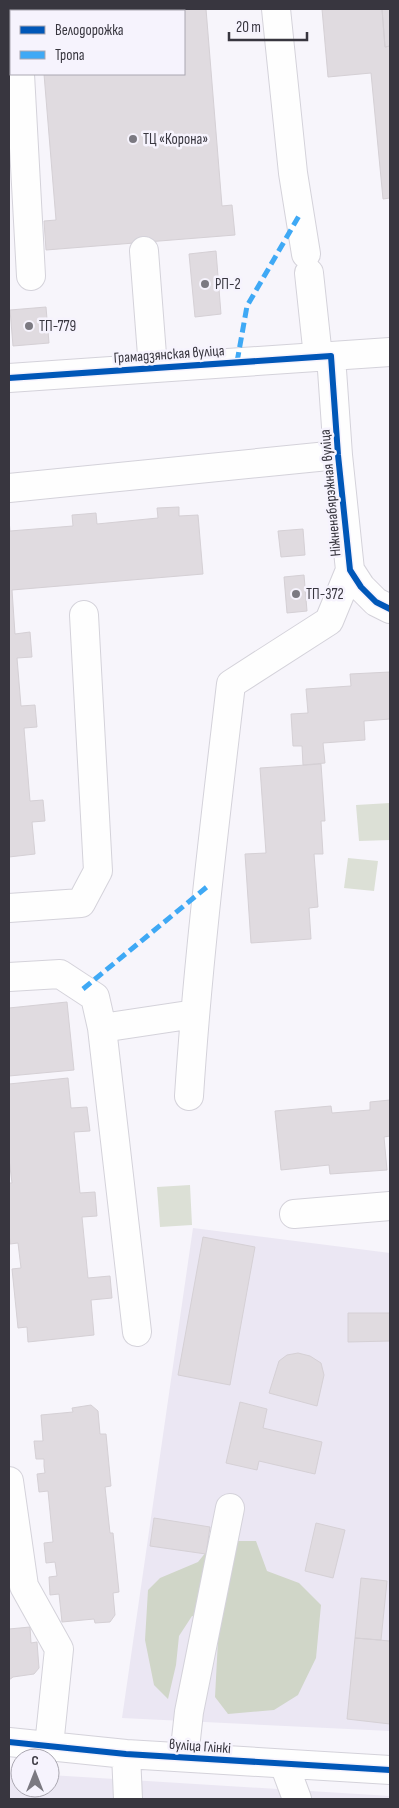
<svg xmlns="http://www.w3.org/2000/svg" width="399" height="1808" viewBox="0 0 399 1808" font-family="'Sofia Sans Condensed',sans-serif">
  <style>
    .built { fill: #ebe7f3 }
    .green { fill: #dce0d6 }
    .forest { fill: #d0d6c8 }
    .building { fill: #e0dbe0; stroke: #d5d0d5 }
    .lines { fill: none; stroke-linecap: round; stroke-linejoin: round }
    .minor-casing { stroke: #d4d2da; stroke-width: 30 }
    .minor { stroke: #fefefe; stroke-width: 28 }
    .quiet { stroke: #3fa9f5; stroke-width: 5; stroke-dasharray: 10 5; stroke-linecap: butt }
    .cycleway-casing { stroke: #f6f3fd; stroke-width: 9 }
    .cycleway { stroke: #0057b8; stroke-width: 6 }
    .poi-dot { fill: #7b7981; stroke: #f6f3fd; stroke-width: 2 }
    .labels { text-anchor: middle; stroke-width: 5; stroke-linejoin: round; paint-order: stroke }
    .poi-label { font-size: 15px; fill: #38363f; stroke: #f6f3fd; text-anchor: start }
    .street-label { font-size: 15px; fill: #38363f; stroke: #f6f3fd }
  </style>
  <rect width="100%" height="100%" fill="#f7f5fb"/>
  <path class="built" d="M193 1228 390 1253V1731L122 1718Z
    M9 1773 20 1774V1788H50V1775L390 1796V1799H9Z"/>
  <path class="green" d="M390 803V840L359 841 356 805Z
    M348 858 378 861 374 891 344 888Z
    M190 1185 192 1225 160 1227 157 1187Z"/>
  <path class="forest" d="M215 1541H256L267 1571 299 1583 321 1605 316 1658 298 1695 274 1710 228 1714 215 1697 219 1621 192 1616 179 1636 176 1665 168 1699 154 1685 145 1640 148 1590 160 1578 198 1562Z"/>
  <path class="building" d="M73 9H206L222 206 232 205 235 235 46 250 44 221 56 220 44 74H184V11H41Z
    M322 9H382L385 47 390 46V198L383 199 371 73 328 77Z
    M382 9H390V46L385 47Z
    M216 251 221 314 195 317 189 254Z
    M46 307 49 343 13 346 10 310Z
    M179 507V516L198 515 203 574 12 590 15 634 30 632 32 657 17 658 21 706 35 705 37 727 24 728 30 801 43 800 45 821 32 822 35 854 9 857V520L10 531 73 526 72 515 85 514 96 513 97 524 158 518 157 508Z
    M303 529 305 555 281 557 278 531Z
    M304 575 307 611 287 613 284 577Z
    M390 672V722V719L364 721 365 740 323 743 325 763 303 765 302 746H293L291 714 308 713 306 689 351 686 350 674Z
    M321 764 325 821H321L323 854H314L318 907 309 908 311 939 251 943 245 854 266 853 260 768Z
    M67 1002 74 1070 9 1076V1008Z
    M68 1078 71 1108 87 1107 90 1131 74 1132 80 1193 95 1192 97 1216 82 1217 88 1278 110 1276 112 1298 91 1300 94 1335 28 1342 27 1327 18 1328 12 1269 21 1268 18 1243 10 1244 9 1231V1183H12L9 1159V1084Z
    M390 1100V1136L384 1137 387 1170 330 1174 329 1165 281 1170 275 1111 331 1106 332 1113 370 1110V1102Z
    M203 1237 255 1247 230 1385 178 1375Z
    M348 1313H390V1341L348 1342Z
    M298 1353 310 1356 321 1363 324 1375 317 1406 269 1393 279 1361 287 1355Z
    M240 1402 267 1409 263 1428 322 1442 315 1474 259 1461 257 1470 226 1463Z
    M91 1405 98 1411 100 1434H106L111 1486 105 1487 110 1533H113L119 1592 113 1593 115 1615 110 1622 95 1623 94 1619 62 1622 59 1594 50 1595 49 1577 57 1576 55 1562 46 1563 44 1543 53 1542 48 1491 39 1492 37 1474 45 1473 44 1466V1459H36L34 1441H43L41 1415 73 1412 72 1408Z
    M154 1518 210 1527 206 1554 150 1546Z
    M316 1523 345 1530 333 1578 305 1571Z
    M361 1578 387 1581 381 1640 355 1638Z
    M30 1627 31 1643 37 1642 39 1668 34 1674 13 1677 9 1680V1629Z
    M355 1638 390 1641V1724L347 1719Z"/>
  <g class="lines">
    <g class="minor-casing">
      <path id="minor" d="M17 9V11
        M276 9 293 173 306 254
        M20 74 31 276
        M144 251 153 368
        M309 273 318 357
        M331 356 338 455 350 570 361 587 376 602 390 609
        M9 378 390 352
        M9 488 338 455
        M9 908 81 903 98 871 84 615
        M9 977 60 974 95 997 102 1028 137 1332
        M102 1028 195 1014
        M189 1096C198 958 215 821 231 684L329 621 350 570
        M294 1214 390 1206
        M9 1481 24 1586 59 1649 49 1746
        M9 1742 126 1754 390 1770
        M126 1754 128 1799
        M184 1757 189 1712 230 1508
        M284 1764 297 1799"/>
    </g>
    <use href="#minor" class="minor"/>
    <path class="quiet" d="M237 362 247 306 300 214
      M83 989 208 886"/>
    <g class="cycleway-casing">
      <path id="cycleway" d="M9 378 331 356 338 455 350 570 361 587 376 602 390 609
        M9 1742 126 1754 390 1770"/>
    </g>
    <use href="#cycleway" class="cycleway"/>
  </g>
  <g class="poi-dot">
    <circle cx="133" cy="139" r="5"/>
    <circle cx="205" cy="284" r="5"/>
    <circle cx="29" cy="326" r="5"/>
    <circle cx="296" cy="594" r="5"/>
  </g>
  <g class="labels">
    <g class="poi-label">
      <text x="143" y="144">ТЦ «Корона»</text>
      <text x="215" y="289">РП-2</text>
      <text x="39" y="331">ТП-779</text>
      <text x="306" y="599">ТП-372</text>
    </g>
    <g class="street-label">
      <text transform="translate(169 354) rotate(-4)" y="5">Грамадзянская вуліца</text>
      <text transform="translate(330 493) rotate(-95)" y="5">Ніжненабярэжная вуліца</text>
      <text transform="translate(200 1746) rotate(4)" y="5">вуліца Глінкі</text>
    </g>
  </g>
  <rect width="399" height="1808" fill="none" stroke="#38363f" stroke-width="20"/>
  <rect x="10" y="10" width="175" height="65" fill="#f6f3fd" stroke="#aaa7b1"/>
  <rect x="20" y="26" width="25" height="8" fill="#0057b8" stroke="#aaa7b1"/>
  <text x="55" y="35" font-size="15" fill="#38363f">Велодорожка</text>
  <rect x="20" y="51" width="25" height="8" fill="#3fa9f5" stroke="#aaa7b1"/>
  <text x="55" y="60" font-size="15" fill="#38363f">Тропа</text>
  <g transform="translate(35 1773)"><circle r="24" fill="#f6f3fd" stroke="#aaa7b1"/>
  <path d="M0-4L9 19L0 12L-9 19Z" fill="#7b7981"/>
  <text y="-8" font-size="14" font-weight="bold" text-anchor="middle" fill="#38363f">С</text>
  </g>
  <path d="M229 32v8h78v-8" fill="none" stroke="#38363f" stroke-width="2.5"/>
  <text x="236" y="32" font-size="15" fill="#38363f" stroke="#f6f3fd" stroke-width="4" paint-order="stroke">20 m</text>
</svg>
